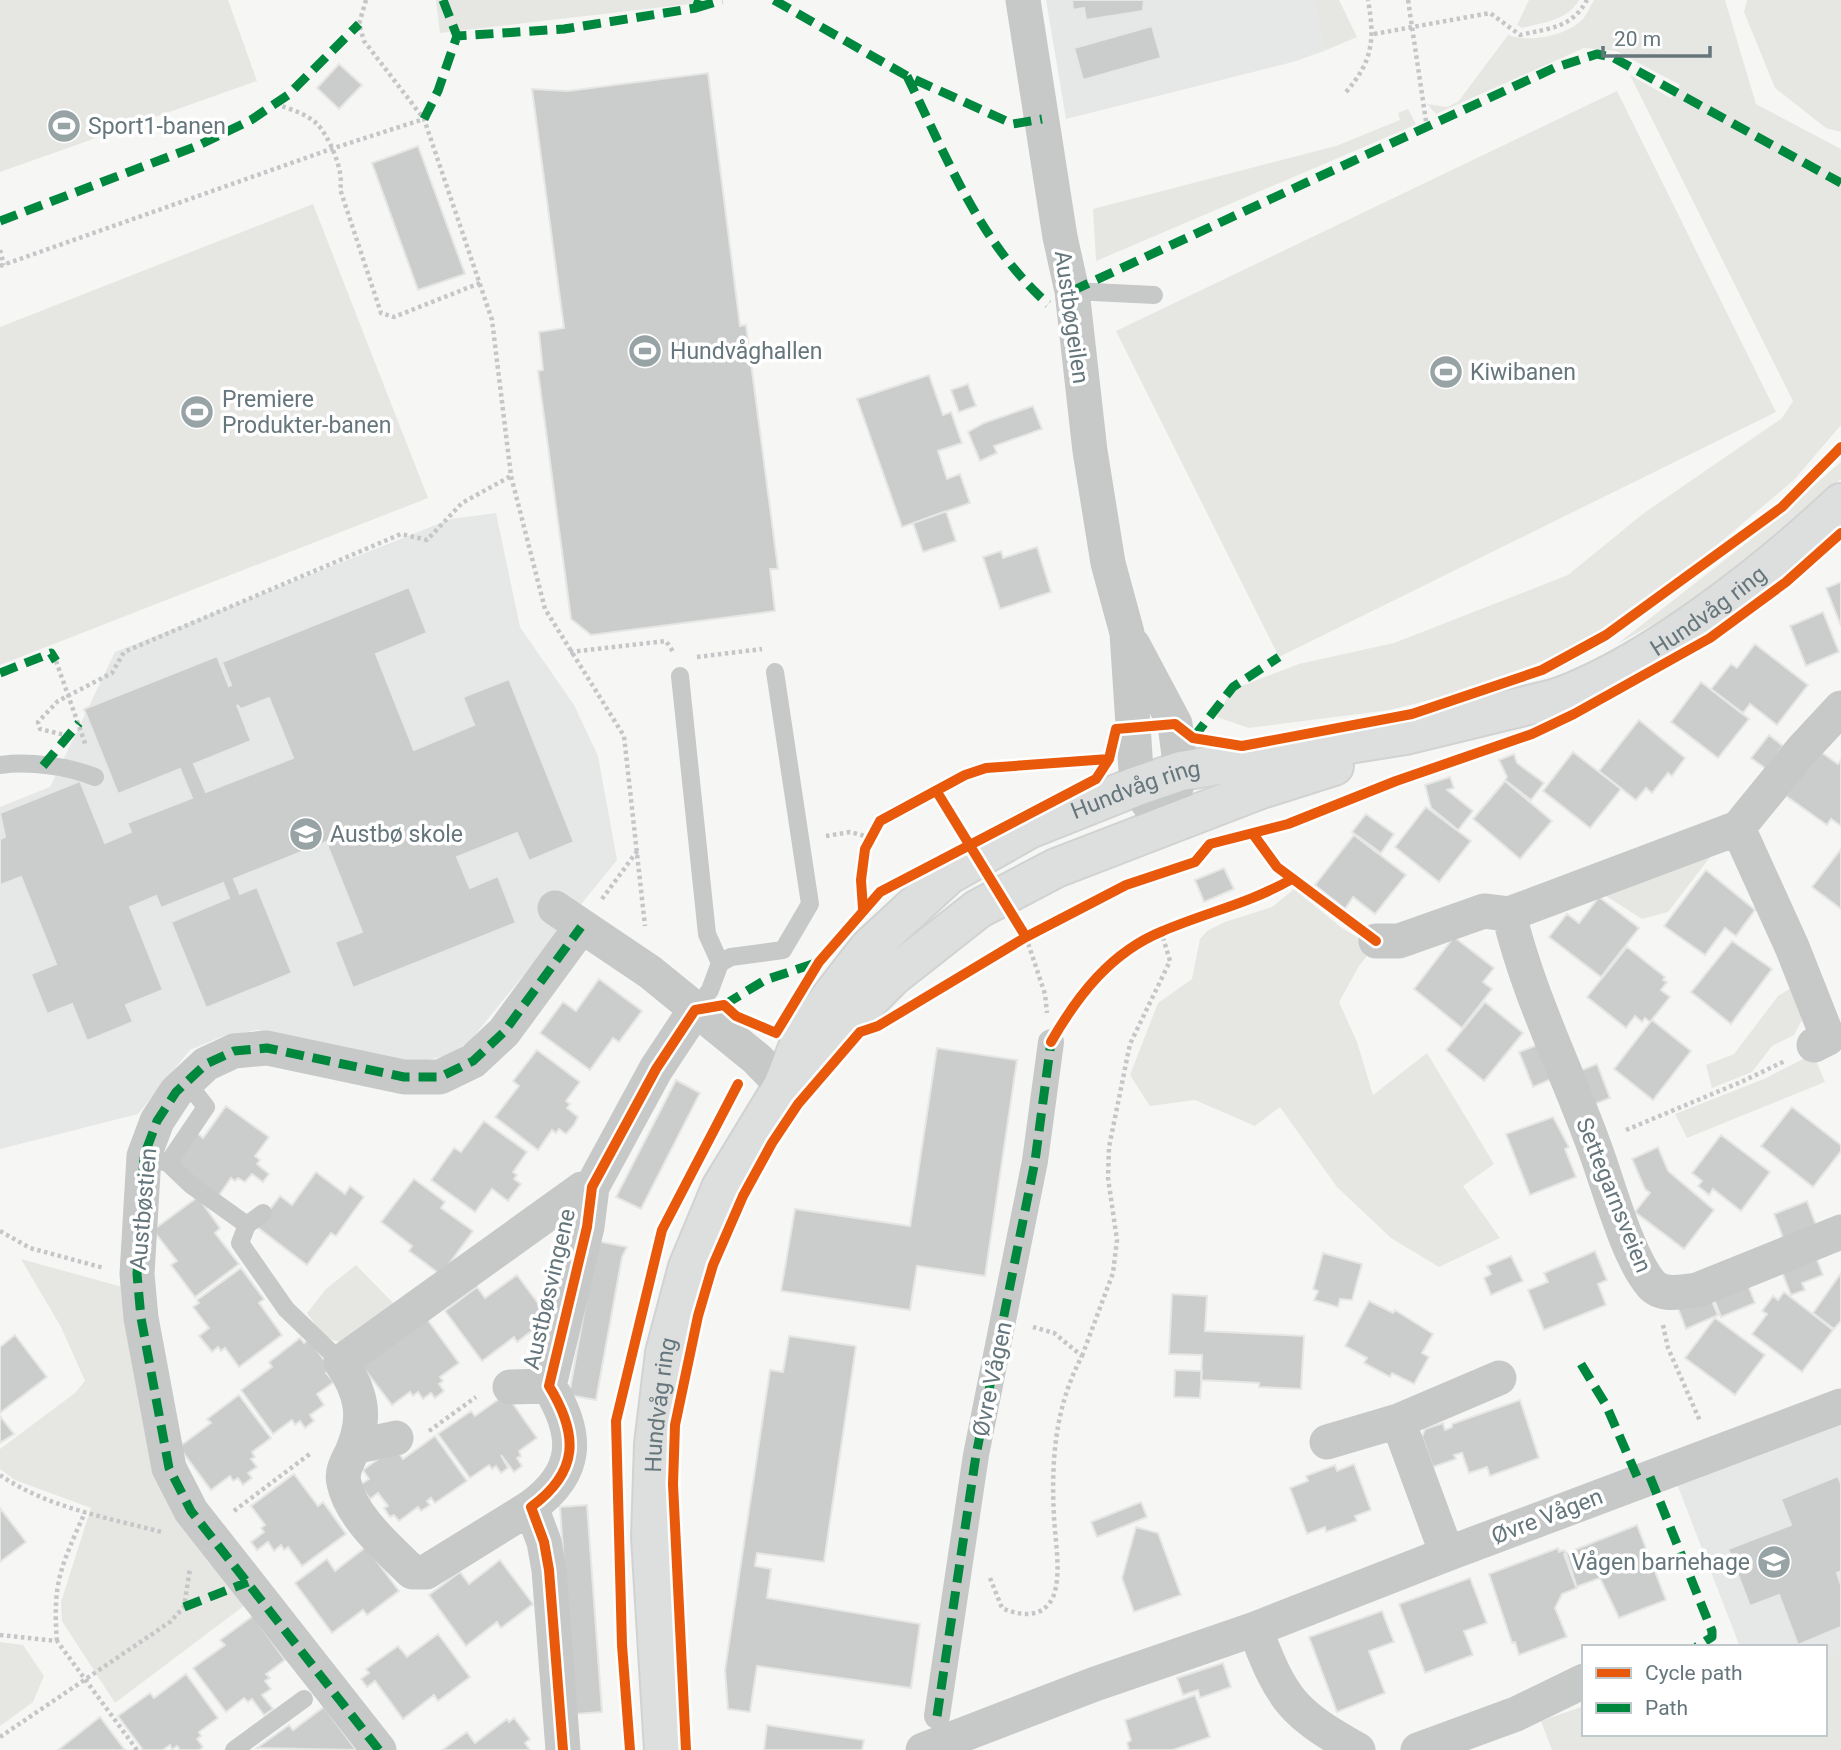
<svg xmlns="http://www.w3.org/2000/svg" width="1841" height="1750" viewBox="0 0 1841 1750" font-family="Roboto,sans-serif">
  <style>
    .built { fill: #e6e7e7 }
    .green { fill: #e6e7e3 }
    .building { fill: #cbcdcd; stroke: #e6e6e4; stroke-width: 2; fill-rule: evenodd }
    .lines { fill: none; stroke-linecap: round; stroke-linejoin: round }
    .secondary-casing { stroke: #d1d2d2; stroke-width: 42 }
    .path { stroke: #c5c6c7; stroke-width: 4.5; stroke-dasharray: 3.5 3.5; stroke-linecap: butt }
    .service { stroke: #c7c9c9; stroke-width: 18 }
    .pedestrian { stroke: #c7c9c9; stroke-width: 26 }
    .minor { stroke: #c7c9c9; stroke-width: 35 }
    .secondary { stroke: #dddede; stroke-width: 38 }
    .quiet { stroke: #00873e; stroke-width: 9; stroke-dasharray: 18 9; stroke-linecap: butt }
    .cycleway-casing { stroke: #fff; stroke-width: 15 }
    .cycleway { stroke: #e8590c; stroke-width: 10 }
    .labels { text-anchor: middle; stroke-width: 7; stroke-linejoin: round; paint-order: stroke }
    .poi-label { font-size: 23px; fill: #65767c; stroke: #fff; text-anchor: start }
    .street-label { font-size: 23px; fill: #65767c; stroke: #fff }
  </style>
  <rect width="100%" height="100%" fill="#f6f6f5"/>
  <path class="built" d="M1046 0H1314L1324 51 1293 62 1066 119Z
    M496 513 520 627 574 705 598 756 617 860 470 1041 447 1056 415 1062 257 1030 221 1037 190 1050 138 1114 0 1149V807L50 787 115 652 451 519Z
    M1841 1422V1651L1825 1657V1647H1740L1677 1484Z"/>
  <path class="green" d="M0 0H228L257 81 0 172Z
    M436 0H707V2L440 33Z
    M1314 0H1339L1357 37 1324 51Z
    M1529 0H1579C1567 21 1544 22 1522 28L1517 25Z
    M1594 0H1725L1756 104 1841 149V425L1794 480 1703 557 1592 640 1477 688 1390 710 1249 728 1217 717 1231 690 1299 664 1394 643 1568 575 1644 513 1782 418 1793 401 1630 75 1671 98 1680 85 1616 51 1584 48 1436 114 1427 104 1447 107 1458 102 1508 35C1528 43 1566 36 1582 20 1587 15 1590 6 1594 0Z
    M1747 0H1841V132L1826 128 1775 88 1744 12Z
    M1617 91 1776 412 1279 657 1116 331Z
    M1408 109 1416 124 1406 129 1096 261 1093 209 1336 146 1400 120 1398 113Z
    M313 204 428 498 0 665V327Z
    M1841 462V479L1781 535 1700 598 1616 645 1749 541Z
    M1717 848 1668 912 1642 919 1606 896Z
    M1294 889 1342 928 1374 947 1359 966 1339 1002 1357 1042 1373 1095 1427 1053 1494 1164 1463 1186 1500 1238 1439 1267 1391 1238 1337 1187 1280 1107 1255 1126 1195 1100 1150 1106 1130 1075 1158 1003 1192 979 1200 939 1207 931 1225 922 1272 907Z
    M1793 987 1802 1020 1794 1035 1772 1046 1752 1072 1712 1088 1706 1065 1734 1054 1778 996Z
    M1809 1056 1815 1058 1825 1082 1687 1138 1675 1114 1764 1079Z
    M21 1259 126 1288 145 1396 249 1602 115 1703 62 1621 61 1602 91 1508 15 1480 0 1469V1449L75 1393 85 1381 61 1327Z
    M356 1265 396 1306 342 1342C324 1341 317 1326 307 1313L326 1289Z
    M0 1642 23 1645 44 1676 33 1702 0 1726Z
    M1841 1651V1750H1552L1541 1721 1584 1706V1734H1825V1657Z"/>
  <path class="building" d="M1072 0H1144L1143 11 1086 20 1084 8 1073 10Z
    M1152 26 1161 58 1083 80 1074 48Z
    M339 64 362 85 339 109 317 88Z
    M708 73 740 326 746 325 778 569H770L775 611 591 635 571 619 538 371 543 370 539 332 564 328 532 89 568 91Z
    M418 146 465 274 418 290 372 163Z
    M929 375 943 415 951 412 962 443 938 451 947 479 960 474 970 503 902 527 857 399Z
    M968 384 976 406 959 412 951 390Z
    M1033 406 1042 429 994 446 997 453 980 461 968 432 984 423Z
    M946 511 956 541 923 552 913 523Z
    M1037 547 1051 592 1000 609 983 557 1001 551 1003 558Z
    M1841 582V626L1826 588Z
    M409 587 427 633 376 654 414 750 474 725 463 697 509 679 574 842 529 861 517 833 457 857 470 888 498 876 516 923 353 988 335 942 362 932 326 842 234 879 240 894 257 887 292 973 206 1008 171 922 229 898 223 883 161 908 156 896 130 907 163 990 126 1005 133 1022 87 1041 72 1004 47 1014 31 974 56 964 21 877 0 885V839L5 837 0 813 80 781 105 843 131 832 127 823 192 798 180 769 118 794 84 709 217 656 229 686 231 685 222 662ZM269 698 293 758 206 792 194 764 251 741 237 705 241 709Z
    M1823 612 1839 652 1806 666 1790 626Z
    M1755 644 1808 685 1777 725 1750 704 1743 713 1711 689 1731 664 1737 668Z
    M1701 682 1749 719 1718 758 1671 722Z
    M1639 720 1685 758 1672 776 1668 773 1652 793 1646 788 1636 800 1599 771Z
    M1769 735 1783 746 1766 769 1751 758Z
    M1818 750 1838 764 1841 760V826L1831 819 1827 825 1786 796Z
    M1573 752 1621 789 1590 828 1543 791Z
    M1514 754 1517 763 1544 783 1531 800 1505 780 1507 777 1499 760Z
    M1450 777 1454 788 1447 790 1473 811 1458 830 1431 808 1425 785Z
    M1505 781 1552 821 1520 859 1473 819Z
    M1426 807 1471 841 1439 882 1395 847Z
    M1366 814 1394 834 1381 853 1352 832Z
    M1354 835 1406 875 1375 914 1353 897 1345 909 1315 885Z
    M1841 849V909L1812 887Z
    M1224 868 1234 889 1204 902 1195 880Z
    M1706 870 1755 910 1736 936 1725 928 1705 955 1664 926Z
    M1599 897 1639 928 1601 977 1549 937 1567 914 1579 923Z
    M1454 937 1494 968 1483 982 1492 989 1462 1028 1414 989Z
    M1732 941 1772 969 1731 1024 1691 992Z
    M1627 947 1665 977 1663 980 1667 982 1661 990 1670 997 1650 1022 1645 1018 1642 1022 1635 1016 1626 1028 1587 997Z
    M599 979 642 1011 619 1042 613 1038 590 1070 540 1033 563 1002 576 1011Z
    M1485 1002 1523 1033 1484 1081 1446 1050Z
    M1652 1020 1691 1051 1653 1100 1614 1069Z
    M1540 1044 1554 1078 1533 1087 1519 1052Z
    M937 1048 1017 1060 985 1276 917 1266 910 1310 781 1291 795 1209 910 1226Z
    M537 1050 580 1082 566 1101 570 1104 567 1108 578 1117 574 1125 566 1134 559 1129 556 1133 552 1130 538 1150 495 1117 519 1086 513 1081Z
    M1597 1064 1610 1098 1590 1106 1577 1072Z
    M676 1080 700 1093 641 1209 616 1197Z
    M226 1106 269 1137 255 1156 260 1160 257 1164 269 1174 263 1182 252 1174 245 1182 238 1178 235 1181 231 1178 218 1197 174 1165 197 1133 203 1138Z
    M1792 1107 1841 1145V1151L1813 1187 1761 1146Z
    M1553 1117 1569 1147 1565 1149 1576 1177 1530 1195 1506 1134Z
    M484 1121 527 1152 513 1172 517 1175 514 1179 521 1184 514 1193 508 1201 492 1189 475 1212 431 1180 454 1148 461 1152Z
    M1721 1135 1770 1172 1741 1211 1713 1189 1709 1195 1698 1186 1702 1181 1692 1173Z
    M1658 1147 1668 1171 1714 1210 1684 1249 1635 1212 1650 1193 1645 1189 1632 1159Z
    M316 1172 345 1194 350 1186 364 1197 336 1236 331 1233 307 1265 257 1227 280 1196 292 1205Z
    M414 1179 445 1202 441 1208 473 1231 441 1275 409 1251 412 1246 381 1222Z
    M198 1197 220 1228 215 1233 239 1264 195 1297 171 1265 177 1261 153 1230Z
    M1807 1201 1816 1225 1783 1238 1774 1214Z
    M597 1241 627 1247 622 1257 596 1400 569 1395Z
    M1595 1251 1607 1280 1598 1284 1606 1305 1544 1330 1528 1290 1548 1282 1544 1273Z
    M1323 1253 1362 1264 1352 1300 1340 1299 1338 1307 1314 1300 1318 1291 1313 1289Z
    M1815 1254 1823 1275 1802 1283 1805 1290 1791 1295 1780 1267Z
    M1511 1256 1523 1281 1491 1295 1484 1278 1491 1274 1487 1266Z
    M241 1268 264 1299 259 1303 282 1335 239 1367 225 1348 221 1351 218 1347 212 1352 199 1336 209 1328 193 1307 199 1303 197 1300Z
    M1841 1273V1321L1834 1329 1813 1313Z
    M517 1275 549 1318 517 1342 514 1337 482 1361 445 1311 477 1287 485 1298Z
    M1746 1280 1755 1303 1721 1317 1712 1294Z
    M1784 1292 1833 1330 1802 1372 1752 1334 1767 1314 1762 1311 1773 1296 1778 1300Z
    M1172 1294 1207 1296 1205 1331 1304 1336 1301 1389 1259 1387V1383L1201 1380 1202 1355 1169 1354Z
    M1709 1294 1718 1315 1686 1329 1678 1308Z
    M1369 1301 1393 1313 1395 1310 1433 1334 1422 1353 1429 1357 1414 1384 1392 1373 1390 1377 1364 1363 1367 1358 1345 1346Z
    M1715 1318 1765 1355 1735 1395 1685 1358Z
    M427 1319 459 1363 440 1377 443 1381 439 1384 444 1391 435 1398 431 1393 423 1399 418 1392 413 1396 410 1392 392 1405 359 1362Z
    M15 1335 47 1377 0 1413V1347Z
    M789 1336 856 1346 824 1562 757 1553 755 1566 771 1569 767 1598 920 1624 911 1688 757 1666 750 1712 728 1709 725 1670 770 1370 783 1372Z
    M300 1338 304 1343 309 1339 331 1370 326 1373 334 1382 317 1394 324 1405 310 1415 314 1421 305 1428 300 1421 295 1425 292 1420 273 1434 241 1390 272 1367 269 1362Z
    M1175 1370 1202 1371 1200 1398 1174 1397Z
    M506 1394 537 1438 519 1451 521 1456 517 1458 522 1466 514 1472 501 1455 508 1468 501 1473 496 1466 492 1469 489 1465 470 1478 438 1434 471 1411 475 1416Z
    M239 1395 271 1438 252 1452 255 1457 251 1459 257 1467 248 1473 252 1478 243 1485 238 1478 233 1481 230 1476 211 1490 179 1447 211 1423 207 1419Z
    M1520 1400 1539 1458 1490 1476 1487 1467 1469 1473 1462 1453 1454 1455 1456 1459 1433 1467 1422 1437 1425 1429 1443 1423 1445 1430 1452 1427V1424Z
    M0 1416 14 1434 0 1443Z
    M435 1436 467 1481 435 1503 431 1498 427 1501 430 1505 421 1511 418 1507 399 1521 394 1515 390 1517 384 1508 388 1506 378 1493 370 1499 360 1485 369 1479 363 1470 395 1447 403 1459Z
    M1354 1464 1371 1510 1355 1516 1357 1521 1326 1532 1325 1527 1307 1534 1290 1488 1308 1481 1306 1476 1335 1465 1337 1471Z
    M294 1474 318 1506 323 1502 346 1534 302 1566 288 1547 284 1550 281 1545 274 1551 268 1542 257 1550 251 1542 264 1532 261 1528 265 1525 251 1506Z
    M1838 1476 1841 1484V1571L1837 1573 1841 1585V1627L1798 1645 1779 1595 1750 1606 1728 1549 1791 1525 1781 1499Z
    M1141 1502 1147 1517 1097 1537 1091 1522Z
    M587 1505 602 1712 574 1714 560 1507Z
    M0 1508 26 1542 0 1562Z
    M1637 1525 1666 1600 1619 1618 1600 1578 1576 1587 1564 1554Z
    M1136 1527 1158 1533 1181 1595 1134 1612 1122 1578Z
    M366 1547 399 1591 367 1615 363 1610 332 1633 295 1583 327 1559 335 1571Z
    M1558 1548 1559 1552 1564 1550 1566 1553 1577 1588 1562 1594 1555 1608 1567 1637 1519 1655 1515 1642 1512 1643 1489 1574Z
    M500 1560 533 1604 501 1628 497 1622 466 1646 429 1595 460 1572 469 1584Z
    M1470 1578 1487 1623 1464 1631 1473 1655 1425 1673 1399 1604Z
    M1382 1611 1394 1642 1369 1651 1385 1693 1337 1712 1309 1637Z
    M253 1616 285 1660 266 1674 270 1678 265 1681 271 1689 262 1695 273 1709 264 1715 252 1699 248 1702 244 1698 226 1712 193 1668 225 1645 220 1640Z
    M438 1634 470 1677 438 1701 434 1695 403 1719 375 1681 367 1687 361 1679 369 1673 366 1669 398 1646 407 1657Z
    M1223 1663 1231 1687 1200 1698 1198 1690 1183 1695 1177 1678Z
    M186 1674 218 1718 199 1732 201 1736 197 1739 203 1747 199 1750H180L177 1746 172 1750 170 1745 163 1750H143L118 1716 150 1693 154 1698Z
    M1195 1695 1210 1737 1173 1750H1129L1127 1743 1131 1740 1125 1720Z
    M324 1707 356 1750 257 1748 289 1725 293 1730Z
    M100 1717 125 1750H58Z
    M514 1718 530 1739 525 1743 530 1750H442L467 1732 475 1743 507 1719 509 1722Z
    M767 1725 864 1740 862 1750H764Z"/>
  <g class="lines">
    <g class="secondary-casing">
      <g id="secondary">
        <path id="s1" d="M1539 704C1639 675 1765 574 1841 503"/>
        <path d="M795 1075 893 976 978 909 1056 868 1261 789 1334 766"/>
        <path id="s2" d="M664 1750 651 1537 654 1444 665 1353 688 1267 721 1188 783 1086 804 1032 868 949 948 875 1029 829 1137 786 1181 771 1405 735 1562 697"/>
      </g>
    </g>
    <path class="path" d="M366 0 359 24 364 41 424 119 492 320 511 476 545 609 624 736 645 926
      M1408 0 1427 128
      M1374 34 1490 13 1520 35C1549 28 1571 29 1587 0
      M1346 92C1373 61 1375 39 1368 0
      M276 104C289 109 305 113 316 123 329 135 345 173 340 189L381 313 394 317 480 283
      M0 250 4 265
      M0 266 331 149 424 119
      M570 652 666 641 674 653
      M697 657 762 649
      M56 661 86 746
      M69 736 40 729 38 722 58 701 112 673 124 652 401 534 427 540 462 503 511 476
      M826 836 850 832 869 837
      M602 899 638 850
      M1026 937 1045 994 1047 1013
      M1626 1130 1741 1082 1785 1061
      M0 1231 30 1248 104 1268
      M1663 1325 1668 1348 1700 1421
      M1082 1356 1113 1273 1117 1240 1108 1178 1109 1147 1130 1044 1170 961 1161 931
      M429 1431 476 1397
      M0 1475C46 1507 108 1518 162 1532
      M234 1511 311 1453
      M990 1578 1002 1608C1020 1616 1043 1619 1053 1597 1062 1575 1055 1540 1054 1517 1051 1460 1055 1407 1082 1356L1054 1333 1033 1327
      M0 1635 57 1641 137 1750
      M57 1641C52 1581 62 1565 85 1512
      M0 1737 170 1622 184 1607 190 1568"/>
    <path class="service" d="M1072 291 1154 295
      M680 676 707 934 720 963
      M0 765C30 761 67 766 95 777
      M695 1010 710 990 720 963 731 957 783 950 810 904 775 672
      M144 1156 168 1163 206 1107 186 1081
      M168 1163 191 1185 247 1225
      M263 1213 247 1225 240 1243 286 1309 341 1362
      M234 1750 304 1699"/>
    <path class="pedestrian" d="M937 1716 976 1455 1035 1161 1051 1042"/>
    <path class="minor" d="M1023 0 1060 237 1072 291 1090 451 1108 563 1127 633 1137 786 1164 827
      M1133 645 1175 724 1181 771 1164 827
      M1738 828 1792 947 1828 1038 1814 1045
      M555 908 650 972 757 1059 783 1086
      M1509 914C1528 994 1566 1069 1594 1146 1608 1183 1627 1256 1651 1284 1662 1297 1682 1292 1697 1290L1841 1232
      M1376 941H1399L1484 911 1509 914 1738 828 1801 751 1841 708
      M510 1387 549 1386
      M1398 1421 1447 1554
      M1327 1442 1398 1421 1499 1378
      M354 1447 396 1438
      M531 1507 426 1572H412C388 1548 351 1517 344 1483 341 1472 347 1462 352 1452 367 1418 362 1393 341 1362L582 1189 592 1187
      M1255 1629C1282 1700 1292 1713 1358 1750
      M379 1750 191 1511 169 1468 141 1318 137 1274 144 1156 157 1121 176 1092 206 1064 234 1051 267 1048 404 1077H440L473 1061 504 1032 581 927
      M563 1750 549 1570 544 1542 531 1507C579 1472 579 1435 549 1386L587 1227 592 1187 656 1069 695 1010
      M923 1750 1095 1684 1255 1629 1447 1554 1841 1406
      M1418 1750 1516 1714 1584 1681"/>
    <use href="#secondary" class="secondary"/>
    <path class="quiet" d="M443 0 457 36
      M774 0 907 76 1013 124 1042 119
      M696 8 722 0
      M907 76C947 158 979 242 1048 304
      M424 119 438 91 457 36 564 29 696 8 699 0
      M0 221 197 146 251 120 288 95 359 24
      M1072 291 1554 68 1597 54 1614 58 1841 183
      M0 673 51 653 56 661
      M1193 738 1233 687 1279 657
      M43 766 79 723
      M724 1005 765 980 819 962
      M1581 1364 1606 1405 1639 1481
      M1650 1477 1712 1631V1637L1696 1647
      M184 1607 248 1582
      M937 1716 976 1455 1035 1161 1051 1042
      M379 1750 191 1511 169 1468 141 1318 137 1274 144 1156 157 1121 176 1092 206 1064 234 1051 267 1048 404 1077H440L473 1061 504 1032 581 927"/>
    <g class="cycleway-casing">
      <path id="cycleway" d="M937 792 1026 937
        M1253 834 1277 867 1376 941
        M863 909 861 880 865 849 880 821 965 775 986 768 1109 759
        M1051 1042C1078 995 1111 952 1163 931 1207 912 1248 904 1292 879
        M563 1750 549 1570 544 1542 531 1507C579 1472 579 1435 549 1386L587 1227 592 1187 656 1069 695 1010 724 1005 736 1016 776 1033 819 962 880 892 1096 779 1109 759 1116 729 1175 724 1193 738 1242 746 1412 714 1542 670 1606 635 1782 507 1841 447
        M630 1750 622 1645 616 1421 662 1230 738 1084
        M686 1750 673 1484 675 1425 698 1316 713 1265 743 1196 772 1143 798 1104 860 1032 878 1026 1026 937 1126 885 1195 862 1210 844 1288 824 1396 781 1532 734 1574 714 1710 638 1786 582 1841 533"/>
    </g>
    <use href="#cycleway" class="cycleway"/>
  </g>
  <defs>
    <g id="stadium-disc" transform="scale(1.75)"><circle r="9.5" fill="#98a3a6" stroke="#fff"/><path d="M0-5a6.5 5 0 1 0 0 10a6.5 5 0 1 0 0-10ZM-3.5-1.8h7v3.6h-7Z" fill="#fff"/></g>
    <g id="school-disc" transform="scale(1.75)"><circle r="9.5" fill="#98a3a6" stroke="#fff"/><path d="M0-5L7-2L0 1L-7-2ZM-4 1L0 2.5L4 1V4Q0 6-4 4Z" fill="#fff"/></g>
  </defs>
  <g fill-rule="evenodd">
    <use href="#stadium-disc" x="64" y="126"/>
    <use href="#stadium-disc" x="645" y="351"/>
    <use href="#stadium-disc" x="1446" y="372"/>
    <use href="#stadium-disc" x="197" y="412"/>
    <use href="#school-disc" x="306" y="834"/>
    <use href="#school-disc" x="1774" y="1562"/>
  </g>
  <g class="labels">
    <g class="poi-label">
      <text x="88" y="134">Sport1-banen</text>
      <text x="670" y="359">Hundvåghallen</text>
      <text x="1470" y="380">Kiwibanen</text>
      <text x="222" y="407">Premiere<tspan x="222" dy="26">Produkter-banen</tspan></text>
      <text x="330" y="842">Austbø skole</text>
      <text x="1750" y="1570" text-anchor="end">Vågen barnehage</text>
    </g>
    <g class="street-label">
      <text transform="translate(1072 317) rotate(82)" y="8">Austbøgeilen</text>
      <text dy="8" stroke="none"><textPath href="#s1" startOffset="194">Hundvåg ring</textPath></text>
      <text dy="8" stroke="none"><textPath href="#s2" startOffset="1171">Hundvåg ring</textPath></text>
      <text transform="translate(1614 1195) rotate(68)" y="8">Settegarnsveien</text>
      <text transform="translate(143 1209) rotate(-85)" y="8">Austbøstien</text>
      <text transform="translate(549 1289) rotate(-77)" y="8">Austbøsvingene</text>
      <text transform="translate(992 1379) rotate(-78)" y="8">Øvre Vågen</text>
      <text dy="8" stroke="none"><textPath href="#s2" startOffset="346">Hundvåg ring</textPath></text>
      <text transform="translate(1547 1516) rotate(-21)" y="8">Øvre Vågen</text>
    </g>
  </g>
  <rect x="1582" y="1645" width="245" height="91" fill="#ffffff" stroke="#c1c8cb" stroke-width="2"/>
  <rect x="1596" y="1668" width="35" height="10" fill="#e8590c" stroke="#c1c8cb" stroke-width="2"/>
  <text x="1645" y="1680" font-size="21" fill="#65767c">Cycle path</text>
  <rect x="1596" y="1703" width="35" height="10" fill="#00873e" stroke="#c1c8cb" stroke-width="2"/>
  <text x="1645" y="1715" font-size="21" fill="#65767c">Path</text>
  <path d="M1603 46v10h107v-10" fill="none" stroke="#65767c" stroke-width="3.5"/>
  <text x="1614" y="46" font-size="21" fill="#65767c" stroke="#ffffff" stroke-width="5" paint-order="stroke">20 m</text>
</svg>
